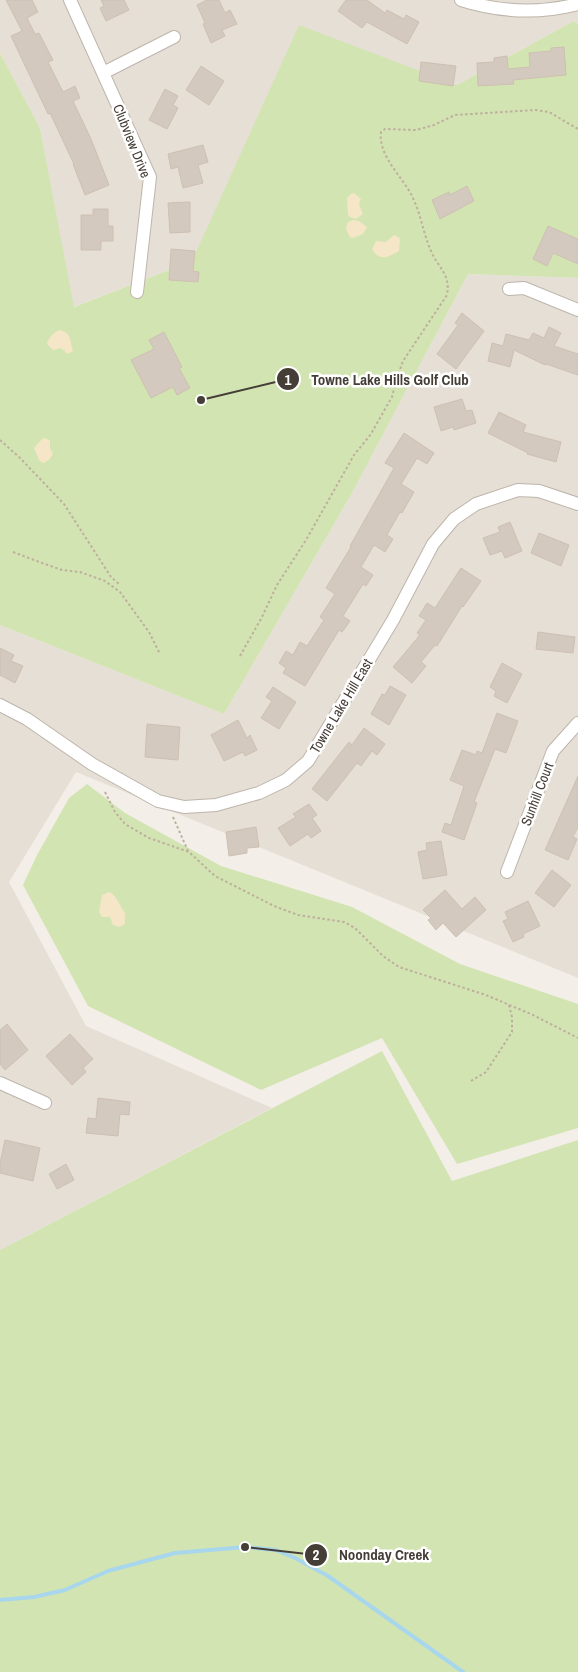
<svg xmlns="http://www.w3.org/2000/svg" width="578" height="1672" viewBox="0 0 578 1672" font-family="'Archivo Narrow',sans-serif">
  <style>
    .residential { fill: #e6dfd6 }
    .green { fill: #d3e4b3 }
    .sand { fill: #f4e6c6 }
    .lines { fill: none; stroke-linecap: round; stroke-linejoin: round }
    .stream { stroke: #a8d6ec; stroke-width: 4 }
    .building { fill: #d3c9be; stroke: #cec0b1 }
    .street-casing { stroke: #bdb5ab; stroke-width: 14 }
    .path { stroke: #beaf9d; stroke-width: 2; stroke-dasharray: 2.5 2.5; stroke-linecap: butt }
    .street { stroke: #fff; stroke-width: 12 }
    .labels { text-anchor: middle; stroke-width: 5; stroke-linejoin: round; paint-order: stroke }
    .street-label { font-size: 14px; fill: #453e37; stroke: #fff }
    .leader { fill: none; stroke: #453e37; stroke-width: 2 }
    .callout-dot { fill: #453e37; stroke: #fff; stroke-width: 2 }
    .mark-label { font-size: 15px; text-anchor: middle; font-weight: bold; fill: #fff }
    .callout-label { font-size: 15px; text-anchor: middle; font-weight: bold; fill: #453e37; stroke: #fff; stroke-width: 5; stroke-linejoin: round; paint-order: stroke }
  </style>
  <rect width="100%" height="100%" fill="#f3eee8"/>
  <path class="residential" d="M0 0H578V24L574 21 457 85 192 261 73 307 40 128 0 53Z
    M468 274 578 278V978L76 772 9 882 86 1026 272 1108 0 1250V625L224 714 352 493Z"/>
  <path class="green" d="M574 21 578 24V278L468 274 352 493 224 714 0 625V53L40 128 74 307 192 261 299 25 457 85Z
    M87 784 125 813 221 866 352 907 460 964 578 1004V1128L457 1164 382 1038 261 1090 88 1006 23 885 37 855 69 798Z
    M382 1051 452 1181 578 1140V1672H0V1250Z"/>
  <path class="sand" d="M354 193 361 199 359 205 363 214 356 219 350 217 348 215 347 198 351 194Z
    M352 220 359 221 367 227 363 234 353 238 350 237 346 229 347 223Z
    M394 235 400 238 399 251C388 257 380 262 372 249L376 241 386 242Z
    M60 330C72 333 70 342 73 351L68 354 61 348 53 350 47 344C49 337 54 332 60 330Z
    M43 438 50 440V448L53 454 49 460 43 463 39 460 34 448Z
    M109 892C117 895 120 907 125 913V924L119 927 113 925 110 917H102L99 912 102 895Z"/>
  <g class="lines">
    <path class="stream" d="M0 1600 34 1597 65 1590 108 1571 175 1553 245 1547 276 1550 295 1558 328 1576 463 1672"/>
  </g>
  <path class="building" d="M6 0H32L38 12 27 18 35 34 39 33 53 60 48 62 63 92 75 86 80 98 73 101 91 139 109 185 85 195 73 164H74L50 113 48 114 11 36 22 31Z
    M101 0H124L129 10 106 21 100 8 104 6Z
    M207 0H219L225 13 230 10 237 24 222 30 225 36 211 43 203 24 205 23 197 5Z
    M346 0H367L385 13 387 10 404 19 406 15 419 22 407 44 367 22 362 28 338 11Z
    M564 47 566 75 513 80 514 84 478 86 477 63 494 62V58L507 56 508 69 530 67 529 53 551 51V48Z
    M421 62 456 66 453 86 419 81Z
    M201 66 224 81 209 105 186 90Z
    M165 89 178 96 173 105 178 108 167 129 149 120Z
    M203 145 208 162 198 165 203 183 183 188 178 167 171 169 168 154Z
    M467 186 474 201 440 219 432 200 449 192 450 195Z
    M190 202V232L170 233 168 203Z
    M93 209H108V226H113V241H101V250H81V215H93Z
    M548 226 578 239V264L553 253 547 266 533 259Z
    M171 249 195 251 193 271 199 272 198 282 169 280Z
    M462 313 484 331 456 369 437 354 458 325 455 323Z
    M549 327 561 333 554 346 578 354V375L546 364 545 365 514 350 510 367 488 361 492 343 503 346 506 334 529 340 533 333 544 338Z
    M164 332 182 367 179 368 190 388 177 395 173 387 151 398 131 360 154 349 149 340Z
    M462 399 466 411 472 410 476 423 454 430 453 427 441 431 434 407Z
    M499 412 526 425 523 432 561 442 556 462 527 454 528 453 488 433Z
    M404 433 434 453 427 464 417 458 401 484 414 492 402 513 400 512 387 535 393 539 385 552 374 545 361 567 373 575 366 586 363 584 343 616 350 621 342 632 339 630 305 686 283 673 286 668 279 663 286 651 293 655 300 642 307 646 324 620 320 617 335 594 326 588 351 547 350 546 394 468 385 463Z
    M510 522 522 551 505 558 502 551 490 555 483 538 500 532 498 527Z
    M539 533 569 545 561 566 531 553Z
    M461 568 481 581 463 607 462 606 437 646 435 645 421 662 426 666 412 683 393 667 420 635 417 633 426 620 419 616 427 603 435 608Z
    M538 632 575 637 573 653 536 649Z
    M0 648 14 655 11 661 23 666 15 683 0 675Z
    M502 663 522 674 507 703 494 696 496 691 490 687Z
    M390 686 406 695 389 725 371 714 382 694 385 695Z
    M273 687 296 702 279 729 261 718 272 701 266 697Z
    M497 713 518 721 506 753 495 749 474 802 477 803 464 840 442 832 445 823 451 825 464 786 450 780 462 750 476 755 477 751 482 753Z
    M238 720 247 738 250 735 257 750 245 756 243 752 224 761 211 735Z
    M147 724 180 727 178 760 145 757Z
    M364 728 385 744 377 755 372 751 361 766 357 763 327 801 312 789 349 742 352 745Z
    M578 776V827L573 837 577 839 568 860 545 850Z
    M309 804 317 815 312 818 321 831 311 838 308 834 290 846 278 828 296 817 293 814Z
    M256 827 259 847 247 848V853L229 856 226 832Z
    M441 841 447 875 423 879 418 852 427 850 426 843Z
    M552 870 571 885 554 907 535 893Z
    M445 890 462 909 475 897 486 910 456 937 443 923 436 930 428 920 431 918 423 910Z
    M528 901 540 926 523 934 524 937 513 942 503 921 508 919 505 912Z
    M7 1024 28 1050 5 1070 0 1064V1030Z
    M70 1034 93 1059 83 1068 86 1072 72 1085 46 1056Z
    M98 1098 130 1102 129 1115 120 1114 118 1136 86 1133 88 1118 96 1119Z
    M5 1140 40 1148 33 1181 0 1173V1163Z
    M66 1164 74 1180 57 1189 49 1174Z"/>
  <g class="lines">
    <g class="street-casing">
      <path id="street" d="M70 0 150 177 137 292
        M461 0C499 12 539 14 578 4
        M103 73 174 37
        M509 289 524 288 578 310
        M0 705 27 719 92 764 158 801 184 807 216 805 259 793 286 780 308 761 393 620 433 544 454 519 476 504 518 490 539 491 578 504
        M507 872 553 751 578 723
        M0 1083 45 1103"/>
    </g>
    <path class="path" d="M0 440 19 457 64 504 111 577 119 584
      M13 552 42 563 62 570 80 572 105 581 120 592 149 632 160 654
      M240 656 262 617 277 585 306 540 354 455 371 434 385 409 392 397 396 381 403 361 447 295C451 274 438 268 431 251 423 233 421 214 412 196 402 176 378 156 381 132L385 129 416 130 434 125 455 115 535 110 549 112 578 129
      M105 792 115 812 125 824 149 838 189 852 215 876 274 906 298 915 344 922 355 928 383 956 399 967 486 995 533 1015 578 1038
      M173 817 188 851
      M471 1081 486 1072 512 1032V1017L509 1005"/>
    <use href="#street" class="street"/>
  </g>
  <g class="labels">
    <g class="street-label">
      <text transform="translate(132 141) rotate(68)" y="5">Clubview Drive</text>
      <text transform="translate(341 706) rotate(-59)" y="5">Towne Lake Hill East</text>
      <text transform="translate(537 794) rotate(-69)" y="5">Sunhill Court</text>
    </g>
  </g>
  <path class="leader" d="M201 400L288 379M245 1547L316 1555"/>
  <g class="callout-dot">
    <circle cx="201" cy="400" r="5"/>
    <circle cx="245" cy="1547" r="5"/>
    <circle cx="288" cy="379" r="12"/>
    <circle cx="316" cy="1555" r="12"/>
  </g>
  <g class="mark-label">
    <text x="288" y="385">1</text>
    <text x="316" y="1560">2</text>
  </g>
  <g class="callout-label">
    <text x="390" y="385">Towne Lake Hills Golf Club</text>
    <text x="384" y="1560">Noonday Creek</text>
  </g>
</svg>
